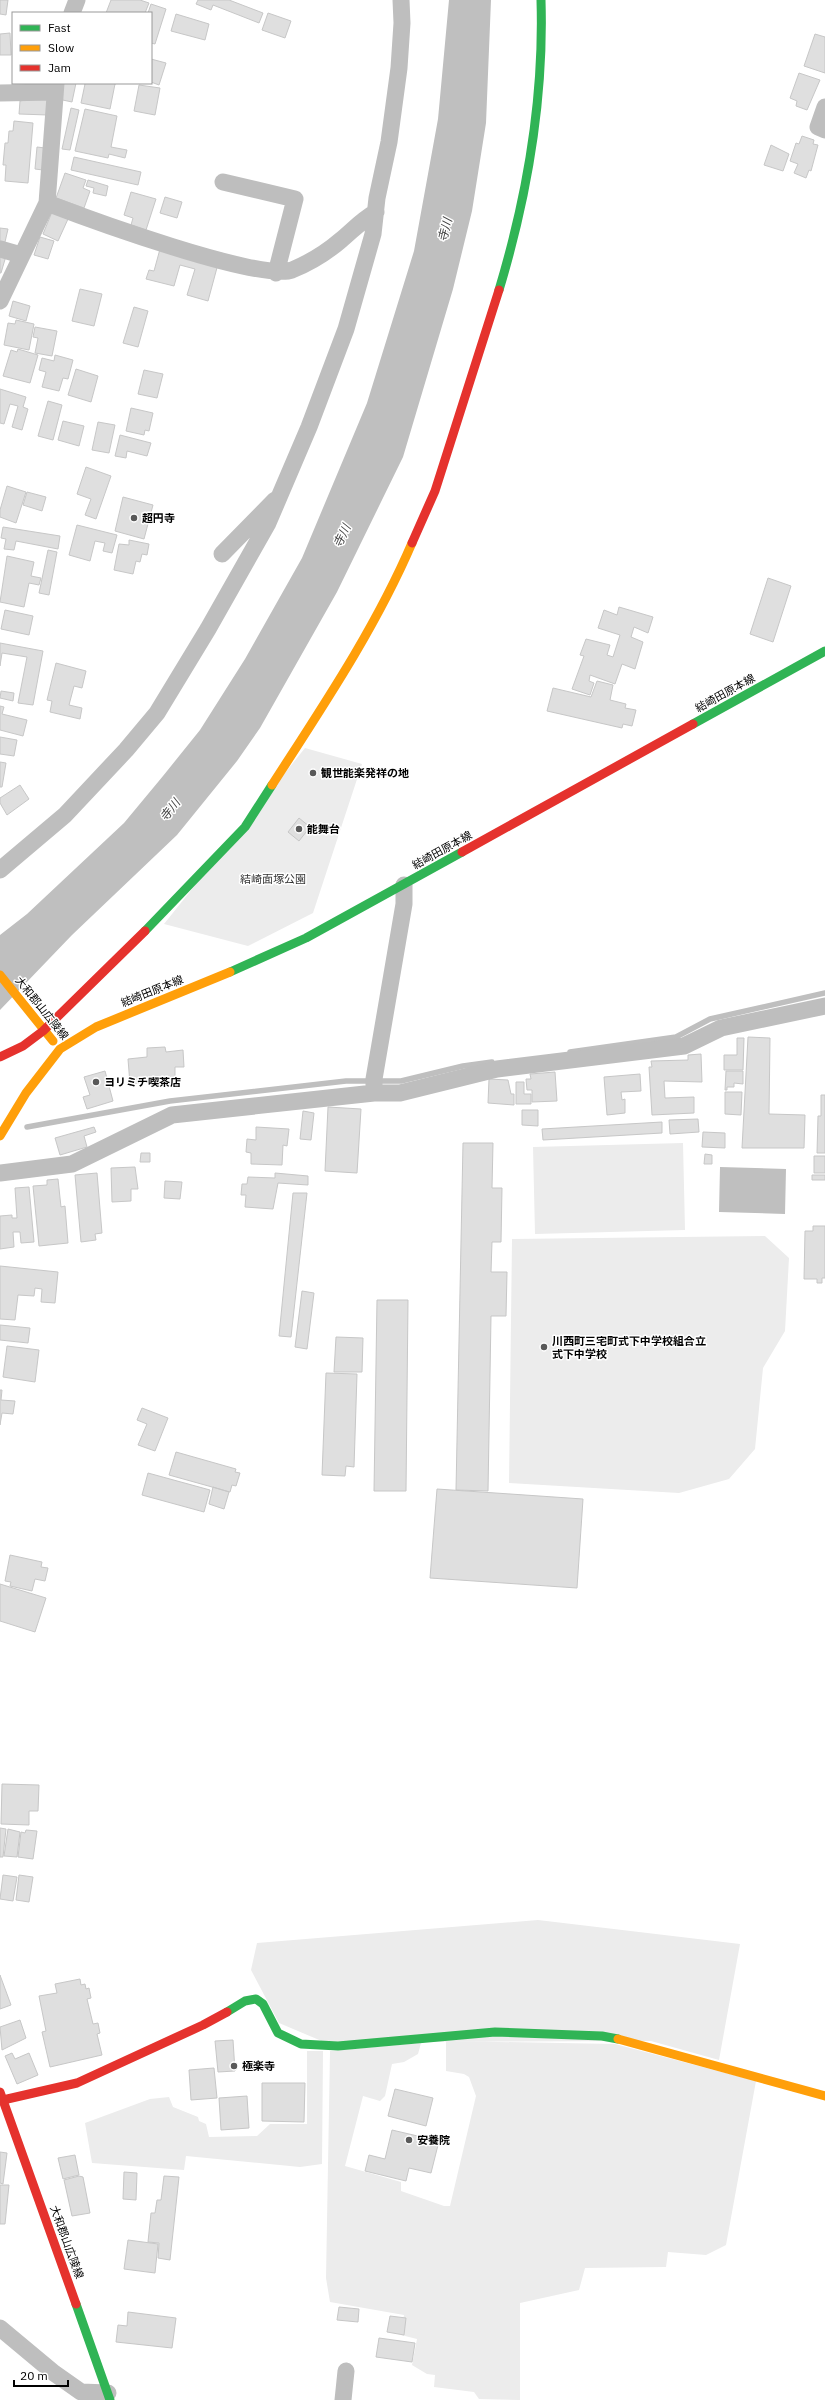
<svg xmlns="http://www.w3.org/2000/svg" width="825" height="2400" viewBox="0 0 825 2400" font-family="'IBM Plex Sans','Noto Sans JP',sans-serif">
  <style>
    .green { fill: #ececec }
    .water { fill: #bfbfbf }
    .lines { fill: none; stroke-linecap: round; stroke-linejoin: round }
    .stream { stroke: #bfbfbf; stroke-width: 5.5 }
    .building { fill: #dfdfdf; stroke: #c7c7c7 }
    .street { stroke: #bebebe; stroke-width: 17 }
    .fast { stroke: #30b455; stroke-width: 9 }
    .slow { stroke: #ff9f0a; stroke-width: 9 }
    .jam { stroke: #e5322d; stroke-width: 9 }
    .poi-dot { fill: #595959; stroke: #fff; stroke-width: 1.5 }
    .labels { text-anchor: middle; stroke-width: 3; stroke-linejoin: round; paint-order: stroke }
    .poi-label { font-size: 11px; font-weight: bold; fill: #000; stroke: #fff; text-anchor: start }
    .street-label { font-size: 11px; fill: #000; stroke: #fff }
    .park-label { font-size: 11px; fill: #333; stroke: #fff }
    .water-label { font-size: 12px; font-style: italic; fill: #444; stroke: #fff }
  </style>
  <rect width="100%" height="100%" fill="#fff"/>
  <path class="green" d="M305 748 362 764 313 913 248 946 164 924Z
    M683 1143 685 1230 535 1234 533 1147Z
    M765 1236 789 1258 785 1331 763 1368 755 1449 729 1479 679 1493 509 1483 512 1239Z
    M538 1920 740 1944 719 2060 651 2041 324 2042 279 2023 251 1970 257 1943Z
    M446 2041 615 2044 756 2081 726 2245 706 2255 668 2252 666 2267 585 2268 579 2290 520 2303V2400L479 2399 474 2392 434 2387 435 2375 427 2374 412 2365 417 2339 401 2335 404 2315 330 2302 326 2278 330 2051 421 2043 418 2054 404 2062 392 2064 385 2096 380 2101 363 2096 345 2166 401 2182V2191L444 2206H450L476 2096 469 2077 464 2074 446 2071Z
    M307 2051H323L322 2164 300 2167 186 2156 184 2170 92 2163 85 2123 150 2099 169 2097 173 2107 198 2117 199 2121 206 2124 209 2137 257 2136 270 2124H307Z"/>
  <path class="water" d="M449 0H491L486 123 472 211 453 289 403 457 337 592 260 728 237 761 177 835 72 935 0 1010V935L27 914 124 823 163 776 200 730 245 659 302 558 367 403 414 251 438 119Z
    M720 1167 786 1169 785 1214 719 1212Z"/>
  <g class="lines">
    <path class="stream" d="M570 1052 676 1037 710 1019 825 993
      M27 1127 170 1101 346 1081H401L463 1066 492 1062"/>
  </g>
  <path class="building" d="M0 0H8L6 15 0 14Z
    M111 0H140L149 3 145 13H106Z
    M198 0H229L263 13 259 23 213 5 211 10 196 4Z
    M151 4 166 9 155 44 151 43V13H148Z
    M268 13 291 21 285 38 262 30Z
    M176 14 209 24 205 40 171 31Z
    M10 33 11 55H0V34Z
    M815 34 825 37V73L804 66Z
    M151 59 166 63 159 85 151 82Z
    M799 73 820 80 807 110 796 106 797 101 790 98Z
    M61 83H76L72 102 58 99Z
    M82 83H118L115 84 110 109 81 103 85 84Z
    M139 85 160 88 155 115 134 111Z
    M49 96 48 115 19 114 20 101Z
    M71 108 79 110 70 150 62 149Z
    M85 109 117 116 111 147 127 150 125 158 109 154 108 158 75 151Z
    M14 121 33 123 28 183 5 181 6 165H3L5 143H8L9 131H13Z
    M802 136 814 140 813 144 818 145 811 171 809 170 806 178 794 173 798 164 790 161 796 143 799 144Z
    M771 145 789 154 783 171 764 165Z
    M37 147 45 148 43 170 35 169Z
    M74 157 141 172 138 185 71 170Z
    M65 173 86 180 83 188 90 191 84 208 56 198Z
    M88 180 108 186 106 196 93 193 94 188 86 186Z
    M131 192 156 199 146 230 131 225 133 218 124 215Z
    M165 197 182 202 177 218 160 213Z
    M52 212 68 219 58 241 43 234Z
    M0 228 8 229 5 242 0 241Z
    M40 237 54 241 48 259 34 255Z
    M160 249 218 264 208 301 187 295 195 269 180 265 174 286 146 279 149 270 154 271Z
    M0 254 6 256 1 273H0Z
    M80 289 102 294 94 326 72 321Z
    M13 301 30 306 26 321 9 316Z
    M134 307 148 311 138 347 123 343Z
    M16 320 34 324 29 350 4 345 8 323 15 324Z
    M35 327 57 331 52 356 35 353 38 338 33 337Z
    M18 349 38 355 30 383 3 376 11 350 17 352Z
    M55 355 73 360 68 379 63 378 59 391 42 387 46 372 39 370 42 358 54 361Z
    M76 369 98 376 91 402 68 395Z
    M144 370 163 374 157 398 138 394Z
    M0 389 26 397 23 407 28 409 22 430 12 427 18 406 10 404 4 424 0 423Z
    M48 401 62 405 53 440 38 436Z
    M131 408 153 413 149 431 145 430 144 435 126 431Z
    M63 421 84 426 79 446 58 440Z
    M98 422 115 425 109 453 92 450Z
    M120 435 151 443 147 456 127 451 126 458 115 456Z
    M86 467 111 476 96 519 85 515 91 499 77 494Z
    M7 486 26 492 16 523 0 517V510Z
    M27 492 46 497 42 511 23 505Z
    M123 497 153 505 144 539 115 531Z
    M77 525 117 535 112 553 103 551 105 543 95 541 90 561 69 555Z
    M3 527 60 536 58 549 16 541 14 550 4 549 6 539 1 538Z
    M129 540 149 544 147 555 142 554 140 562 136 561 133 574 114 570 119 544 129 545Z
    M48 550 57 552 49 595 39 593Z
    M7 556 34 562 31 576 41 578 39 585 29 583 24 607 0 602Z
    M768 578 791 586 773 642 750 634Z
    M619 607 653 617 648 633 634 627 631 637 643 642 635 669 622 664 615 684 590 675 589 681 594 683 590 695 572 689 584 656 580 655 586 639 610 645 607 655 613 657 620 635 598 628 604 610 617 615Z
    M5 610 33 616 29 635 1 629Z
    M0 643 43 651 33 705 18 703 27 657 2 653 0 666Z
    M56 663 86 671 82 688 74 686 69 705 82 708 80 719 50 712 52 701 47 700Z
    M597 681 613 685 610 700 626 704 625 708 636 710 632 726 623 724 622 728 547 711 553 688 591 697Z
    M1 691 14 693 13 701 0 698Z
    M0 706 4 707 2 714 27 720 23 736 0 730Z
    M0 737 17 740 14 756 0 754Z
    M0 762 6 763 2 787H0Z
    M20 785 29 799 7 815 0 803V798Z
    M299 818 310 827 299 841 288 832Z
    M748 1037 770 1038 769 1114 805 1115 804 1148H742Z
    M737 1038H744L743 1070H724V1055H737Z
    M165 1047 166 1052 183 1050 184 1067H175V1077H169V1080L130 1084 128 1059 147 1057V1048Z
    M701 1054 702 1082 664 1081 665 1098 694 1097V1113L652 1115 649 1067H652L651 1061 688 1060V1055Z
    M105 1071 113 1101 87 1109 83 1097 90 1095 84 1077Z
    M726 1071H743V1084L734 1083V1087H727V1090H725Z
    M555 1072 557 1101 532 1102V1090H527L526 1079H531L530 1074Z
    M640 1074 641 1091 621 1092 622 1100 625 1099V1113L607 1115 604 1077Z
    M489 1079 508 1080 511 1094H514V1105L488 1103Z
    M516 1082H524V1094H531V1104H516Z
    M725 1092H742L741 1115 725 1114Z
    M821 1095H825V1153H817L818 1116H821Z
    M328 1107 361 1109 357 1173 325 1171Z
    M522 1110H538V1126L522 1125Z
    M303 1111 314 1113 311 1140 300 1139Z
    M698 1119 699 1132 670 1134 669 1120Z
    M662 1122V1133L543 1140 542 1129Z
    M94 1127 96 1132 84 1136 87 1147 60 1155 55 1138Z
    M256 1127 289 1129 287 1146 283 1145 282 1165 251 1164V1153L246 1152 247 1139 256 1140Z
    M703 1132 725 1133V1148L702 1147Z
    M463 1143H493L492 1188H502L501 1242H492L491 1272H507L506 1316H491L488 1491 456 1490Z
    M141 1153H150V1162H140Z
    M705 1154 712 1155V1164H704Z
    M814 1156H825V1173H814Z
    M135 1167 138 1189H131V1201L112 1202 111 1168Z
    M97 1173 102 1233 95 1234 96 1240 81 1242 75 1175Z
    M275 1173 308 1176V1185L278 1183 273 1209 245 1207 246 1195H241L242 1184H247L248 1177 275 1178Z
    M812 1175H825V1180H812Z
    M58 1179 61 1207 65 1206 68 1243 39 1246 33 1186 47 1185V1180Z
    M165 1181 182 1182 180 1199 164 1198Z
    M29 1187 34 1242 21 1243 20 1232H13L14 1247 0 1249V1216L12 1215V1218H17L15 1188Z
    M293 1193H307L291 1337 279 1336Z
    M813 1226H825V1278H822V1283H817V1279H804L805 1231H813Z
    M0 1266 58 1272 55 1303 41 1302 42 1289 35 1288 34 1296 18 1295 15 1320 0 1319Z
    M302 1291 314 1293 307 1349 295 1347Z
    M377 1300H408L406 1491H374Z
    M0 1325 30 1328 28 1343 0 1340Z
    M336 1337 363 1338 362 1372H334Z
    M7 1346 39 1350 35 1382 3 1377Z
    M326 1373 357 1374 354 1467 346 1466 345 1476 322 1475Z
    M0 1390H2L1 1400 15 1401 13 1414 2 1413 0 1425Z
    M142 1408 168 1418 155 1451 138 1445 147 1424 137 1420Z
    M176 1452 236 1469 235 1472 240 1473 236 1486 232 1485 230 1492 169 1475Z
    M148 1473 210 1490 204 1512 142 1495Z
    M213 1487 229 1492 224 1509 209 1504Z
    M437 1489 583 1499 577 1588 430 1578Z
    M10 1555 42 1562 41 1567 48 1568 45 1581 35 1579 32 1591 10 1586 11 1582 5 1581Z
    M0 1584 46 1598 35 1632 0 1621Z
    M2 1784 39 1785 38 1811H29V1825L1 1824Z
    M0 1828 6 1829 3 1857H0Z
    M8 1829 20 1832 17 1857 4 1856Z
    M26 1830 37 1831 33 1859 18 1857 21 1832 25 1833Z
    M3 1875 17 1877 13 1901 0 1899Z
    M19 1875 33 1877 29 1902 16 1900Z
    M0 1975 11 2005 0 2009Z
    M80 1979 81 1985 85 1984 86 1989 89 1988 91 1998 87 1999 93 2024 98 2023 100 2033 97 2034 102 2055 50 2067 42 2032 46 2031 39 1996 57 1993 55 1984Z
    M20 2020 26 2038 2 2050 0 2027Z
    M233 2040 235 2071 218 2072 215 2041Z
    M12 2053 15 2059 29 2053 38 2075 17 2084 5 2056Z
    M214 2068 217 2098 191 2100 189 2070Z
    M262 2083H305L304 2122 262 2121Z
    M395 2089 433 2098 426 2126 388 2116Z
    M247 2096 249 2128 221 2130 219 2098Z
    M392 2130 439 2141 431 2173 409 2168 406 2181 365 2171 369 2155 385 2159Z
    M0 2152 7 2153 3 2184 0 2183Z
    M75 2155 79 2175 63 2179 58 2158Z
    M124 2172 137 2173 136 2200 123 2199Z
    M79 2176 83 2177 90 2213 72 2216 64 2180Z
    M164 2176 179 2177 170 2260 158 2258 159 2243 148 2242 151 2213H155L157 2200H161Z
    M0 2185H9L5 2224H0Z
    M128 2240 158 2244 155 2273 124 2269Z
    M339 2307 359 2309 358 2322 337 2320Z
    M128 2312 176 2318 172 2348 116 2342 118 2325 127 2326Z
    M390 2316 406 2318 404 2335 387 2332Z
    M379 2338 415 2343 412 2362 376 2357Z"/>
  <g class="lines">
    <path class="street" d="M72 13 77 0
      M0 93 55 92
      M825 107 818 127 825 130
      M223 182 295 199 276 273
      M47 203C86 218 260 282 292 270 309 263 326 253 341 240 353 230 362 220 376 212
      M0 249 21 255
      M0 301 47 203 56 83
      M222 554 275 500
      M0 870 65 815 126 750 157 713 208 629 268 523 309 427 346 329 373 234 377 198 389 142 399 68 402 23 401 0
      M374 1093V1079L404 904V885
      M0 1173 72 1164 172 1115 374 1093H400L497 1069 684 1046 721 1028 825 1006
      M0 2328 54 2373 81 2392 108 2393
      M343 2400 346 2371"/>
    <path class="fast" d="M499 290C527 197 544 97 541 0
      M693 724 825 651
      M145 931 245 827 272 785
      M230 972 306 938 462 852
      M227 2012 245 2001 256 1999 263 2004 278 2033 301 2044 338 2046 495 2032 602 2036 618 2039
      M76 2304 110 2400"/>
    <path class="slow" d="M272 785C323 706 375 629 412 543
      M0 975 53 1041
      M0 1136 26 1093 60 1049 96 1027 230 972
      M618 2039 825 2096"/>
    <path class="jam" d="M412 543 435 491 499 290
      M462 852 693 724
      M0 1057 23 1046 43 1031 145 931
      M0 2092 76 2304
      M3 2100 77 2083 203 2025 227 2012"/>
  </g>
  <g class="poi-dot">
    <circle cx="134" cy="518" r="4"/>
    <circle cx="313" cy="773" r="4"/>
    <circle cx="299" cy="829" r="4"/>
    <circle cx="96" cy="1082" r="4"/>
    <circle cx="544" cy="1347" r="4"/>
    <circle cx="234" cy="2066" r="4"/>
    <circle cx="409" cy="2140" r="4"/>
  </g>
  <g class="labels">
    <g class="poi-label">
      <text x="142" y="522">超円寺</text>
      <text x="321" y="777">観世能楽発祥の地</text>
      <text x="307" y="833">能舞台</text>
      <text x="104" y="1086">ヨリミチ喫茶店</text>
      <text x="552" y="1345">川西町三宅町式下中学校組合立<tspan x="552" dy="13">式下中学校</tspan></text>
      <text x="242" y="2070">極楽寺</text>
      <text x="417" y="2144">安養院</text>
    </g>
    <g class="street-label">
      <text transform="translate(725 693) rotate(-29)" y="4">結崎田原本線</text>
      <text transform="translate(442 850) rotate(-29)" y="4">結崎田原本線</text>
      <text transform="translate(152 991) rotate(-22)" y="4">結崎田原本線</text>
      <text transform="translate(42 1008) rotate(51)" y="4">大和郡山広陵線</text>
      <text transform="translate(67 2242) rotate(70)" y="4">大和郡山広陵線</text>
    </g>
    <g class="park-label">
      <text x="273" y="883">結崎面塚公園</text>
    </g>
    <g class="water-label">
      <text transform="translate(445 230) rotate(-76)" y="4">寺川</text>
      <text transform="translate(342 536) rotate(-65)" y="4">寺川</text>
      <text transform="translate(170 810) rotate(-52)" y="4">寺川</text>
    </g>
  </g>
  <rect x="12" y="12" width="140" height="72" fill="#ffffff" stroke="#999999"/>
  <rect x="20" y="25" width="20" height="6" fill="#30b455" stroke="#999999"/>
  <text x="48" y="32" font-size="12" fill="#000000">Fast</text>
  <rect x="20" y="45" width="20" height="6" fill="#ff9f0a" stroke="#999999"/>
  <text x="48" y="52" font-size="12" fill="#000000">Slow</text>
  <rect x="20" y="65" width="20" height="6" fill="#e5322d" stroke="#999999"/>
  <text x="48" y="72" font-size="12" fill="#000000">Jam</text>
  <path d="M14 2380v6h54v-6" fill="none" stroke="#000000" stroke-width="2"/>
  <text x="20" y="2380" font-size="12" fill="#000000" stroke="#ffffff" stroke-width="3" paint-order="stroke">20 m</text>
</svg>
